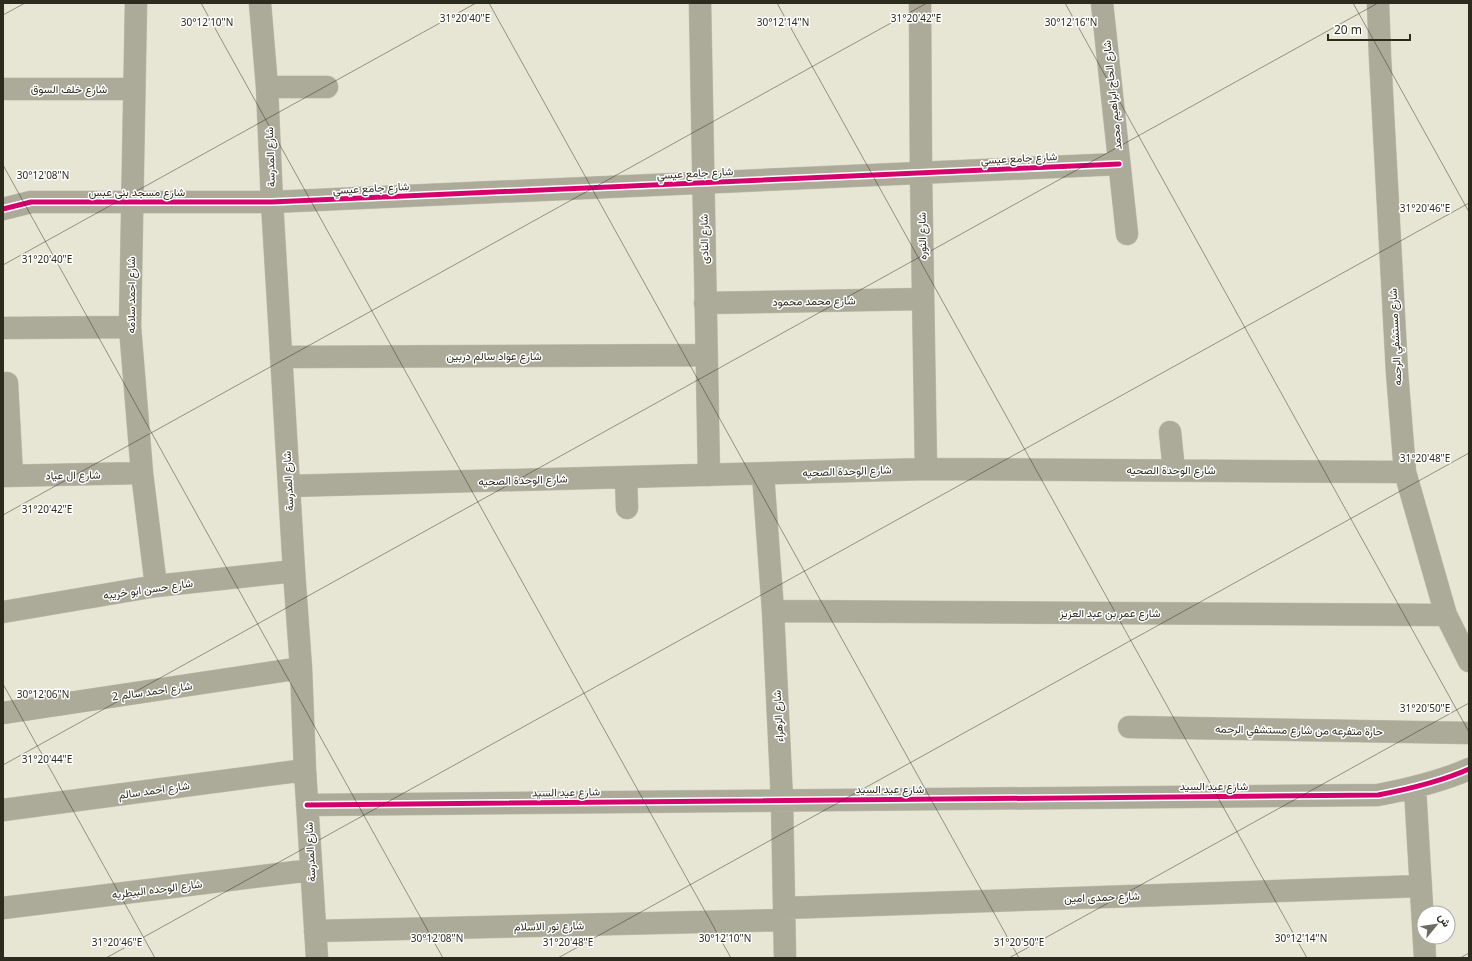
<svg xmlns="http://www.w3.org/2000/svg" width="1472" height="961" viewBox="0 0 1472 961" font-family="'Noto Sans',Vazirmatn,sans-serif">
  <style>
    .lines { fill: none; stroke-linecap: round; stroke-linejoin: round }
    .minor-casing { stroke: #c4c3b5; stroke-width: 23 }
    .minor { stroke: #acaa98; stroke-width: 22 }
    .cycleway-casing { stroke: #fff; stroke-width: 8 }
    .cycleway { stroke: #d6006c; stroke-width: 5 }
    .ticks { fill: none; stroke: #2b2b1e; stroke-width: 1; stroke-opacity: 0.45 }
    .labels { text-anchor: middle; stroke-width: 3; stroke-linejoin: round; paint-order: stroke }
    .street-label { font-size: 11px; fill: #2b2b1e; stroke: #fff }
    .ticks-label { font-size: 10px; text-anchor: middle; fill: #2b2b1e; stroke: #fff; stroke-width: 3; stroke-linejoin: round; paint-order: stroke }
  </style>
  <rect width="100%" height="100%" fill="#e7e6d4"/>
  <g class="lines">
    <g class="minor-casing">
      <path id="minor" d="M136 3 130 327 142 473 156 586
        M260 3 267 87 272 202 294 571 301 668 305 770 317 958
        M700 3 709 475
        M920 3 921 173 926 469
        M1102 3 1127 234
        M1378 3 1380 57 1397 372 1405 472 1446 615 1469 661
        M267 87H327
        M3 89H134
        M3 209 31 202H272L1119 164
        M705 303 923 299
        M3 328 130 327
        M281 357 706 355
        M7 383 12 475
        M1170 432 1174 470
        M763 474 773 611 782 800 785 958
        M3 476 142 473
        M626 478 627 508
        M289 486 926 469 1405 472
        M773 611 1446 615
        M3 612 156 586 294 571
        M3 713 301 668
        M1129 727 1469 733
        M1415 788 1425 958
        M307 805 1378 795C1409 789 1440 782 1469 769
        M3 810 305 770
        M3 908 311 870
        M784 908 1421 886
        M315 931 784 920"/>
    </g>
    <use href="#minor" class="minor"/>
    <g class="cycleway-casing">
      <path id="cycleway" d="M3 209 31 202H272L1119 164
        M307 805 1378 795C1409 789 1440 782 1469 769"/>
    </g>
    <use href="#cycleway" class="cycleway"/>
  </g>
  <path class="ticks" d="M201 3 731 958M489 3 1019 958M777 3 1307 958M1065 3 1469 732M1353 3 1469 212M3 15 25 3M3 165 443 958M3 265 476 3M3 515 927 3M3 684 155 958M3 765 1378 3M106 958 1469 203M558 958 1469 453M1009 958 1469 703M1460 958 1469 953"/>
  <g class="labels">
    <g class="street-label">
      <text x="69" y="93">شارع خلف السوق</text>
      <text transform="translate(1112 95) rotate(-96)" y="4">شارع الحاج ابراهيم محمد</text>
      <text transform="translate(270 157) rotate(-92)" y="4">شارع المدرسة</text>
      <text transform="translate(1019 158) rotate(-3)" y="4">شارع جامع عيسي</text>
      <text transform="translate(695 173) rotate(-3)" y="4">شارع جامع عيسي</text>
      <text transform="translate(371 188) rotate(-3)" y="4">شارع جامع عيسي</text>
      <text x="137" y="196">شارع مسجد بنى عبس</text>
      <text transform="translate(922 236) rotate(-91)" y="4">شارع الثوره</text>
      <text transform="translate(704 239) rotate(-91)" y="4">شارع النادى</text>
      <text transform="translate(131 295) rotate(-90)" y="4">شارع احمد سلامه</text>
      <text transform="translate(814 301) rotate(-1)" y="4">شارع محمد محمود</text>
      <text transform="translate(1395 337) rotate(-93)" y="4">شارع مستشفي الرحمه</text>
      <text x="494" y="360">شارع عواد سالم دربين</text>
      <text x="1171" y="474">شارع الوحدة الصحيه</text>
      <text transform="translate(847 471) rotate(-2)" y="4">شارع الوحدة الصحيه</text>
      <text transform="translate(73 475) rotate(-1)" y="4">شارع ال عياد</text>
      <text transform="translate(523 480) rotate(-2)" y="4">شارع الوحدة الصحيه</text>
      <text transform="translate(288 481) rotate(-93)" y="4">شارع المدرسة</text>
      <text transform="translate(148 589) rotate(-8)" y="4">شارع حسن ابو خريبه</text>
      <text x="1110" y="617">شارع عمر بن عبد العزيز</text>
      <text transform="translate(152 691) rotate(-8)" y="4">شارع احمد سالم 2</text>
      <text transform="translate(778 716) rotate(-93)" y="4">شارع الزهراء</text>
      <text transform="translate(1299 730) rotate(1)" y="4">حارة متفرعه من شارع مستشفي الرحمه</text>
      <text x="1214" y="790">شارع عيد السيد</text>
      <text x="890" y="793">شارع عيد السيد</text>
      <text transform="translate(154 790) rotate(-8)" y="4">شارع احمد سالم</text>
      <text transform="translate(566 792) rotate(-1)" y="4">شارع عيد السيد</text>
      <text transform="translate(310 852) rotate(-93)" y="4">شارع المدرسة</text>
      <text transform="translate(157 889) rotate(-7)" y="4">شارع الوحده البيطريه</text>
      <text transform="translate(1102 897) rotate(-2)" y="4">شارع حمدى امين</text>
      <text transform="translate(549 926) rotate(-1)" y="4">شارع نور الاسلام</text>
    </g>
  </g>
  <g class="ticks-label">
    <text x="465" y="22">31°20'40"E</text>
    <text x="916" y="22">31°20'42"E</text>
    <text x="207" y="26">30°12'10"N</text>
    <text x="783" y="26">30°12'14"N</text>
    <text x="1071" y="26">30°12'16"N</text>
    <text x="43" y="179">30°12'08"N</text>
    <text x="1425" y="212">31°20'46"E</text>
    <text x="47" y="263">31°20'40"E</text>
    <text x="1425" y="462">31°20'48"E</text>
    <text x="47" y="513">31°20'42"E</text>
    <text x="43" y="698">30°12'06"N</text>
    <text x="1425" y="712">31°20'50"E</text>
    <text x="47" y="763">31°20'44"E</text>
    <text x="437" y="942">30°12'08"N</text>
    <text x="725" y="942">30°12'10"N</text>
    <text x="1301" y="942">30°12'14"N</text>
    <text x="117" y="946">31°20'46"E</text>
    <text x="568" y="946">31°20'48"E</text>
    <text x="1019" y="946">31°20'50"E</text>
  </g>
  <rect width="1472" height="961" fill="none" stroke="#2b2b1e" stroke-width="8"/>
  <g transform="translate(1436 925) rotate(61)"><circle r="19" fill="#ffffff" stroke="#aaaaa5"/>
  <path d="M0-3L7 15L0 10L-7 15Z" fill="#6d6c5e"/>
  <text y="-6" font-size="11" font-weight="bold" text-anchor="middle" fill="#2b2b1e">ش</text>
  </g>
  <path d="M1328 34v6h82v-6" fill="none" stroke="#2b2b1e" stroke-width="2"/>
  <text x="1334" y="34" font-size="12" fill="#2b2b1e" stroke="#ffffff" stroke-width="3" paint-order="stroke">20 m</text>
</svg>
